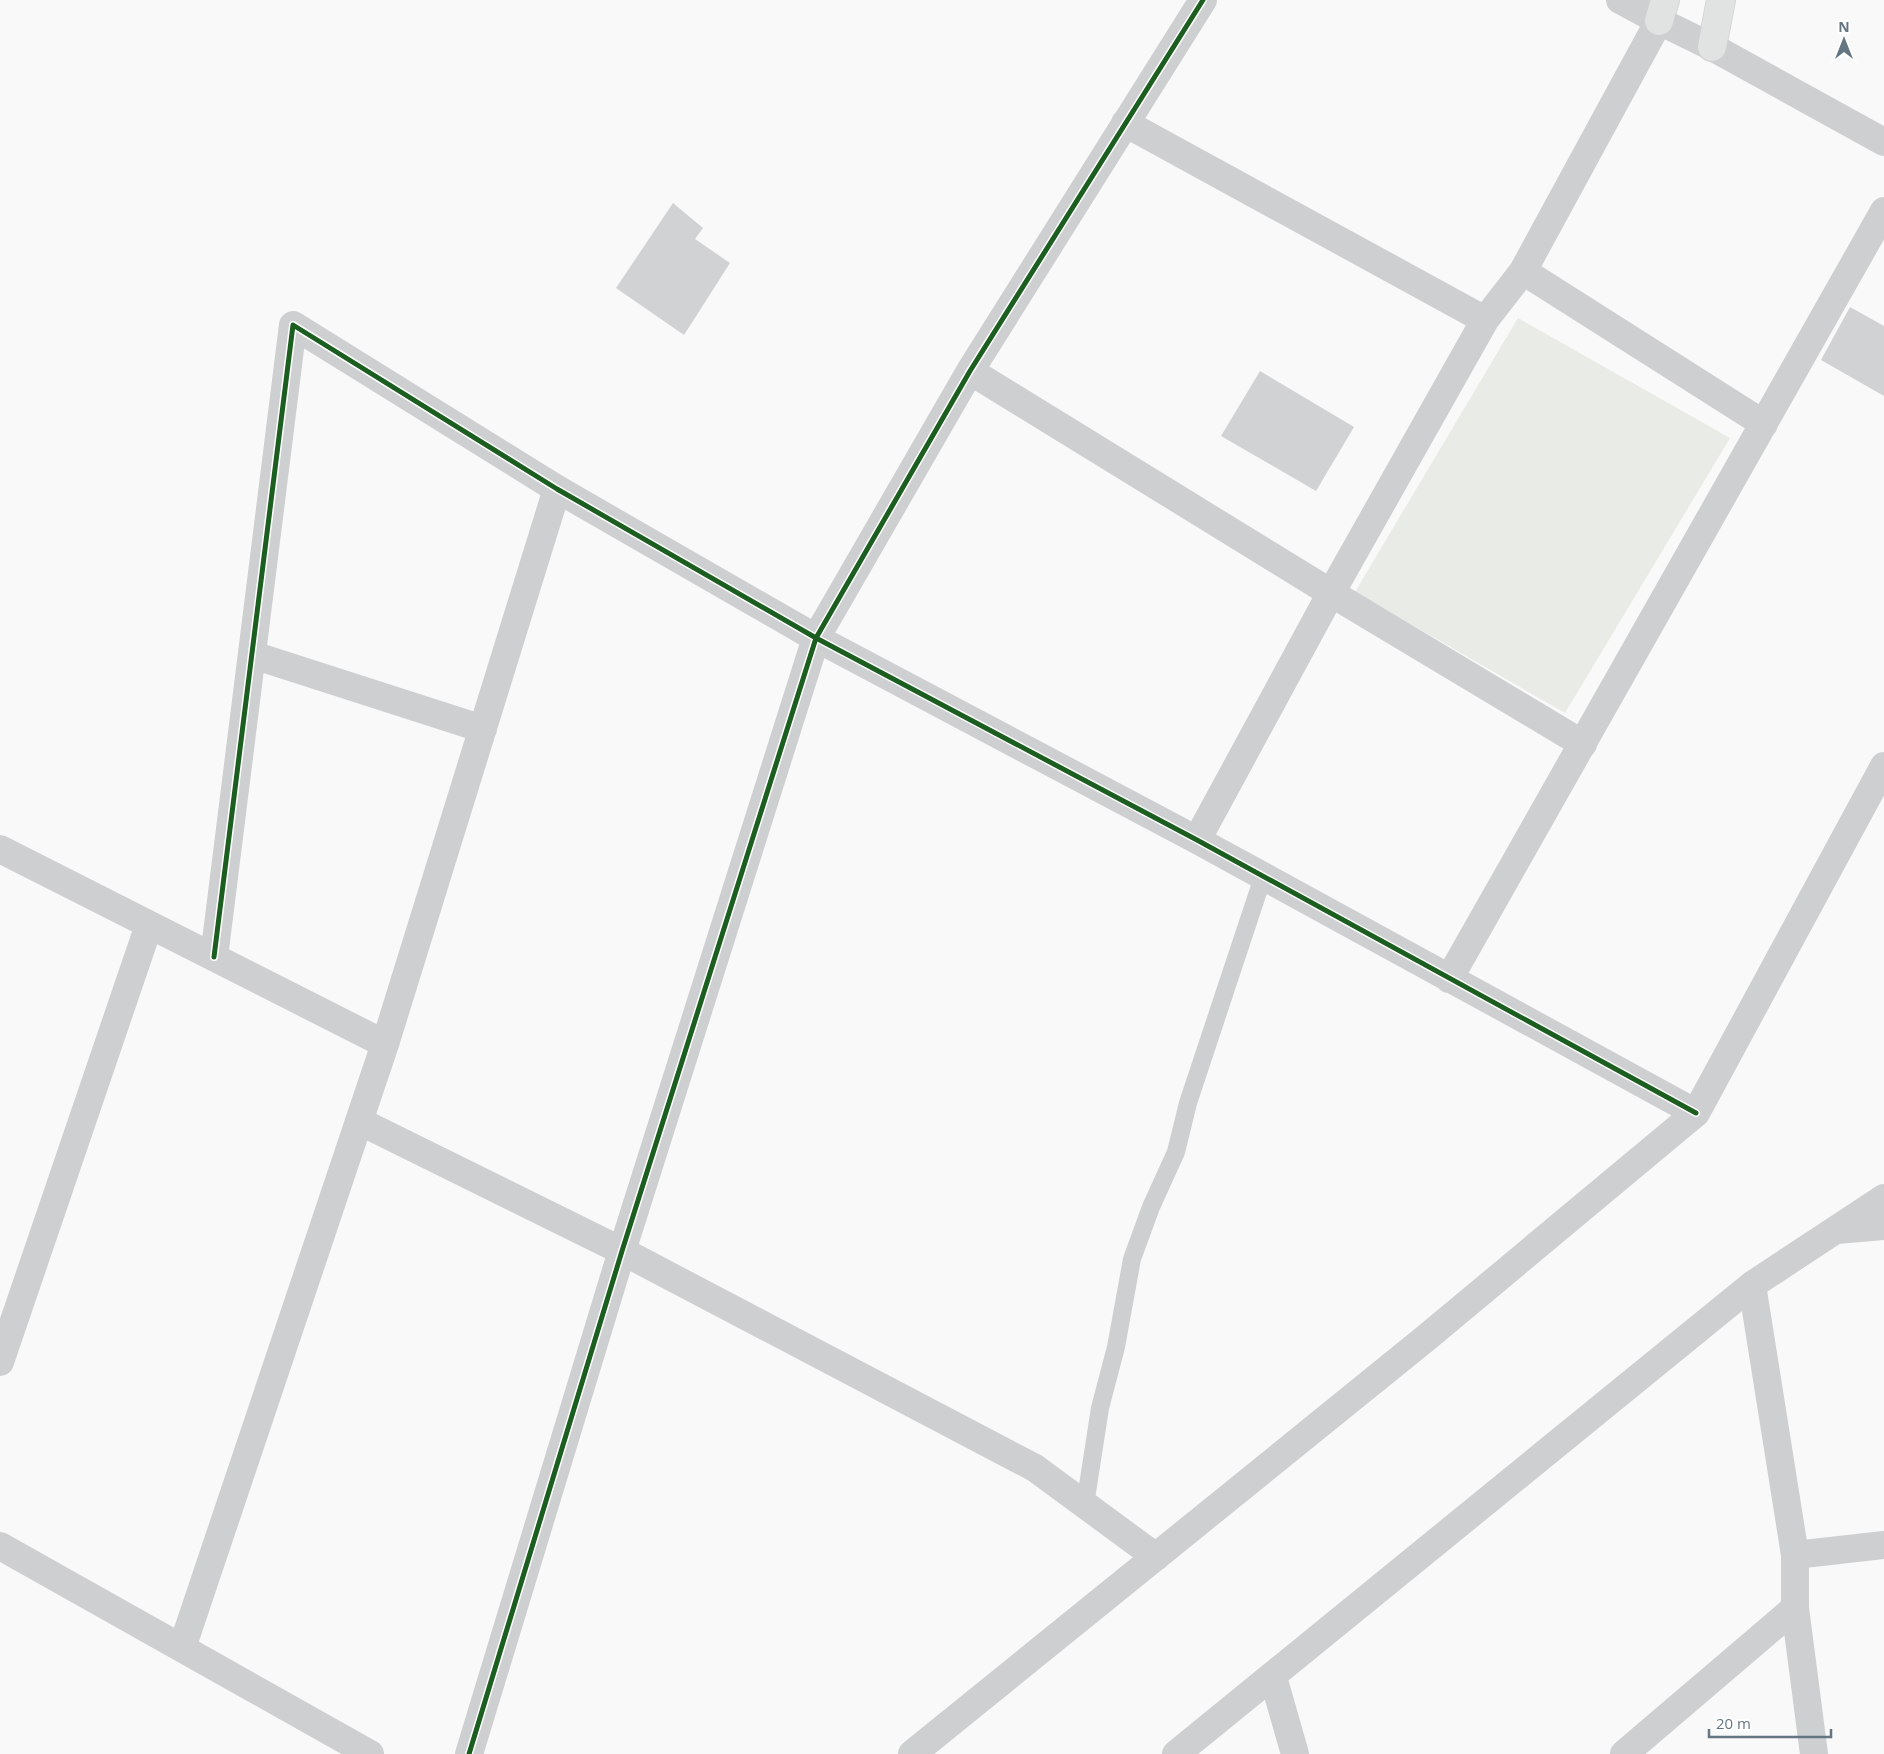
<svg xmlns="http://www.w3.org/2000/svg" width="1884" height="1754" viewBox="0 0 1884 1754" font-family="'Open Sans',sans-serif">
  <style>
    .green { fill: #e8ebe6 }
    .building { fill: #d0d2d3 }
    .lines { fill: none; stroke-linecap: round; stroke-linejoin: round }
    .secondary-casing { stroke: #d5d6d7; stroke-width: 30 }
    .lane { stroke: #cecfd0; stroke-width: 18 }
    .street { stroke: #cecfd0; stroke-width: 28 }
    .secondary { stroke: #e1e2e2; stroke-width: 28 }
    .cycleway-casing { stroke: #fff; stroke-width: 8 }
    .cycleway { stroke: #1b5e20; stroke-width: 5 }
  </style>
  <rect width="100%" height="100%" fill="#f9f9f9"/>
  <path class="green" d="M1518 318 1730 438 1565 713 1355 592Z"/>
  <path class="building" d="M673 203 703 228 695 239 730 263 684 335 616 288Z
    M1850 307 1884 326V396L1821 360Z
    M1260 371 1354 427 1316 491 1221 436Z"/>
  <g class="lines">
    <g class="secondary-casing">
      <path id="secondary" d="M1659 21 1665 0
        M1712 47 1721 0"/>
    </g>
    <path class="lane" d="M1085 1505 1100 1408 1116 1347 1132 1259 1151 1207 1176 1152 1188 1103 1263 877"/>
    <path class="street" d="M1620 0 1659 21 1712 47 1884 142
      M1125 123 1485 320
      M1523 271 1764 424
      M970 371 1331 593 1583 744
      M253 655 483 729
      M1197 840 1331 593 1485 320 1523 271 1659 21
      M0 849 385 1044
      M214 957 293 325 557 489 816 638 1197 840 1696 1113
      M1449 979 1884 211
      M359 1121 622 1251 1035 1468 1156 1557
      M1837 1230 1884 1226
      M1752 1285 1795 1555V1608L1814 1754
      M0 1362 149 925
      M0 1546 370 1754
      M1795 1555 1884 1545
      M182 1648 385 1044 557 489
      M1273 1677 1295 1754
      M469 1754 622 1251 816 638 970 371 1203 0
      M912 1754 1426 1338 1696 1113 1884 766
      M1176 1754 1752 1285 1884 1198
      M1624 1754 1795 1608"/>
    <use href="#secondary" class="secondary"/>
    <g class="cycleway-casing">
      <path id="cycleway" d="M214 957 293 325 557 489 816 638 1197 840 1696 1113
        M469 1754 622 1251 816 638 970 371 1203 0"/>
    </g>
    <use href="#cycleway" class="cycleway"/>
  </g>
  <g transform="translate(1844 40)" stroke="#ffffff" stroke-width="4" paint-order="stroke">
  <path d="M0-4L9 19L0 12L-9 19Z" fill="#657683"/>
  <text y="-8" font-size="14" font-weight="bold" text-anchor="middle" fill="#657683">N</text>
  </g>
  <path d="M1709 1729v8h122v-8" fill="none" stroke="#657683" stroke-width="2.5"/>
  <text x="1716" y="1729" font-size="15" fill="#657683" stroke="#ffffff" stroke-width="4" paint-order="stroke">20 m</text>
</svg>
